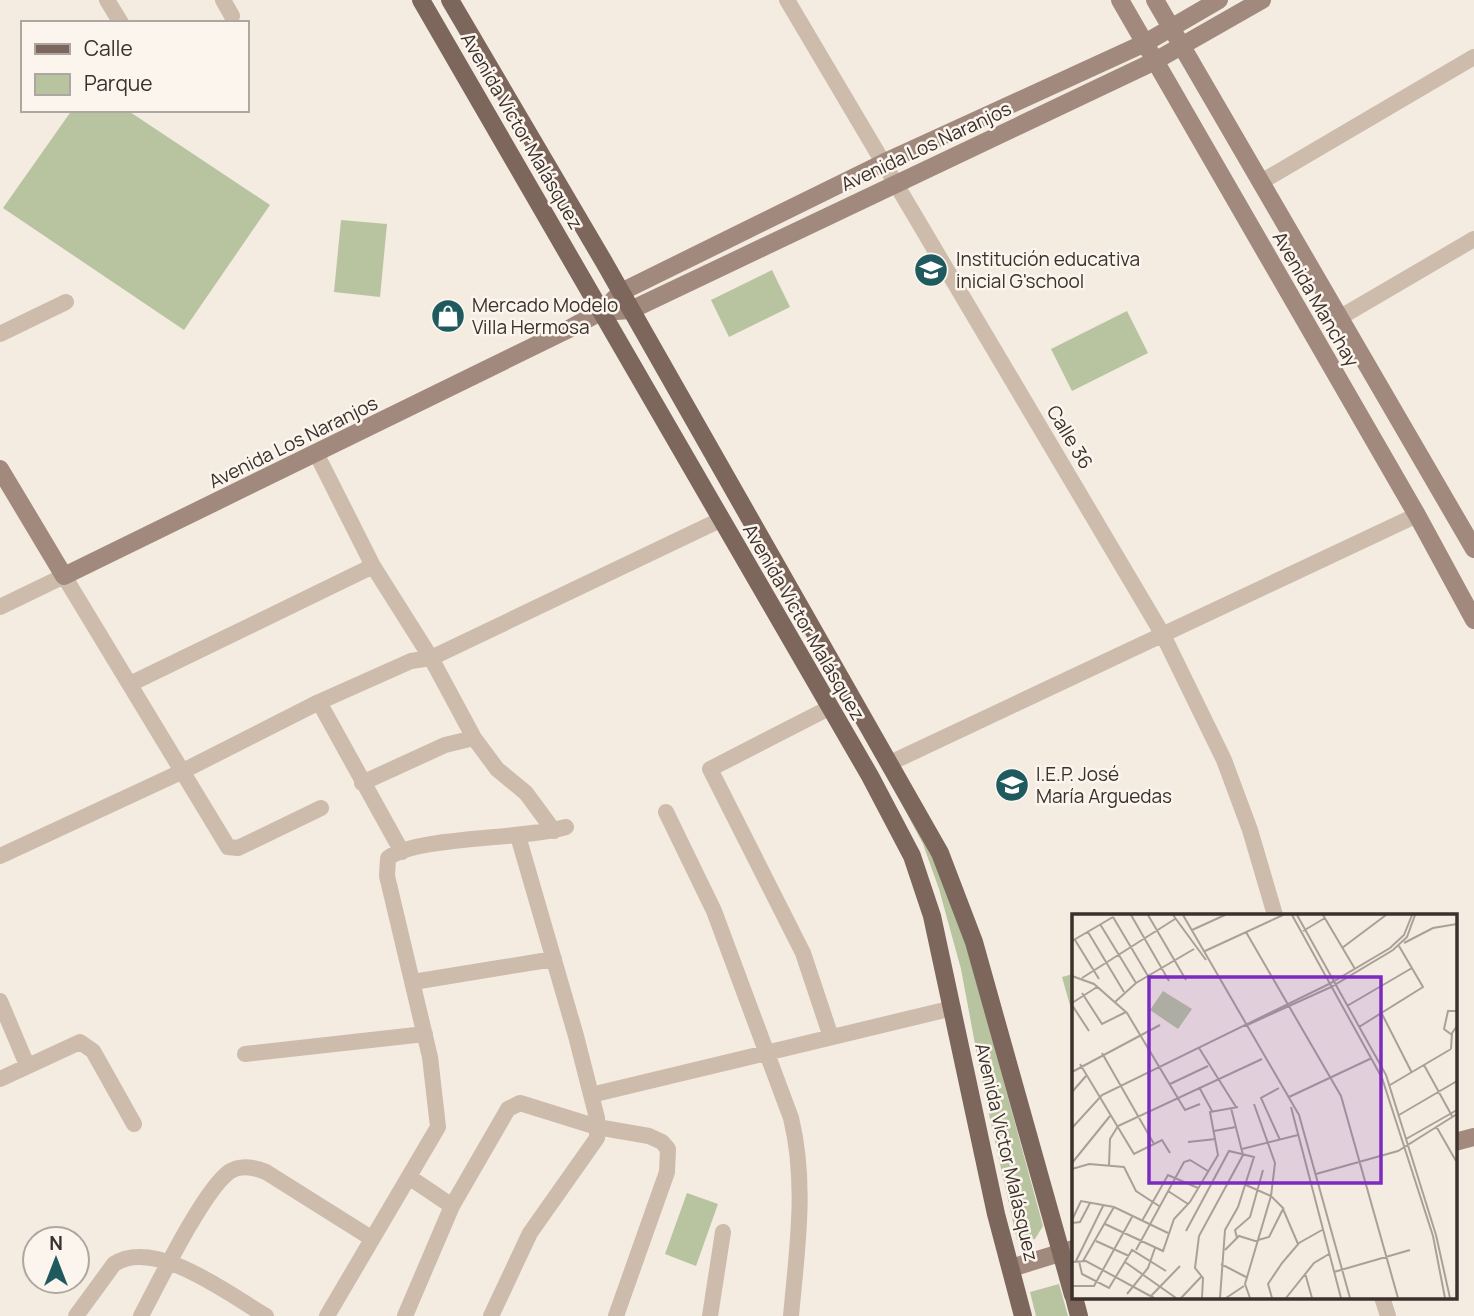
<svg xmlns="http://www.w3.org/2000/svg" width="1474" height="1316" viewBox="0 0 1474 1316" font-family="Manrope,sans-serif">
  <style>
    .green { fill: #b8c4a0 }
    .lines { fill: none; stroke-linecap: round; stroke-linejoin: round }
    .street { stroke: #cdbbac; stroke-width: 16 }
    .secondary { stroke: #a18a7d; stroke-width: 18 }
    .primary { stroke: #7d675c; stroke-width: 18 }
    .labels { text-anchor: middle; stroke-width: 5; stroke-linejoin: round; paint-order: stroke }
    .street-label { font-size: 19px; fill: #3b302b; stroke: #fbf5ee }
    .poi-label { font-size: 19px; fill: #3b302b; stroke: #fbf5ee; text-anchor: start }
    .inset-road { fill: none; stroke: #aaa098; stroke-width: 2 }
    .view { fill: #7b2cbf; fill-opacity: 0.15; stroke: #7b2cbf; stroke-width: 3.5 }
    .inset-edge { fill: none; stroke: #3b302b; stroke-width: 3.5 }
  </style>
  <rect width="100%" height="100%" fill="#f4ebe1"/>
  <path class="green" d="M72 110H127L270 205 184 330 3 208Z
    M341 220 387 224 380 297 334 292Z
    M772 270 790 307 729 337 711 300Z
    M1127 311 1148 353 1072 391 1051 349Z
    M888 778 927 842 959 917 1043 1226 1035 1239 1017 1240 984 1092 961 969 939 889 923 844Z
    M1073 974V1016L1062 977Z
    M687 1193 718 1204 696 1266 665 1254Z
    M1059 1284 1068 1316H1036L1030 1292Z"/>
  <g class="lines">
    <path class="street" d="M107 0 121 23
      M223 0 232 16
      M787 0 1163 635 1224 760 1250 830 1275 915
      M1261 182 1474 57
      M1339 318 1474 239
      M0 334 66 302
      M317 455 373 566 431 658 474 738 497 769 526 793 554 831
      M0 607 64 576 228 847 238 848 321 808
      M130 684 373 566
      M319 702 402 852
      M829 708 710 769 803 953 831 1037
      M890 763 1417 515
      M362 783 445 745 474 738
      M666 812 714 911 791 1118C807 1183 797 1250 791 1316
      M0 856 181 772 319 702 411 661 431 658 720 520
      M413 982 554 959
      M0 1001 27 1065
      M245 1054 425 1034
      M0 1079 80 1042 93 1051 134 1124
      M591 1095 953 1008
      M409 1177 452 1206
      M1382 1297 1388 1316
      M76 1316 114 1264C155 1237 230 1295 266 1316
      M141 1316C158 1284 203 1191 229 1172 241 1164 254 1167 266 1172L371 1238
      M327 1316 438 1127 430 1057 387 876 388 858C417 836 523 840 566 827
      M405 1316 452 1206 508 1109 520 1103 597 1127 649 1136 662 1142 668 1149 667 1172 616 1316
      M491 1316 530 1233 597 1138V1118L576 1036 518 836
      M710 1316 723 1232"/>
    <path class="secondary" d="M1120 0 1417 515 1474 620
      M1155 0 1474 549
      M616 311 631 310 1155 61 1262 0
      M0 469 64 576 567 330 602 311 621 292 883 163 1145 43 1219 0
      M1455 1142 1474 1137
      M1011 1268 1073 1249"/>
    <path class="primary" d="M421 0 870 776 912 856 932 916 996 1214 1023 1316
      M450 0 604 262 940 853 974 942 1073 1295
      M1074 1297 1079 1316"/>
  </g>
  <defs>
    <g id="school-disc" transform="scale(1.75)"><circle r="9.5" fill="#1f5a5e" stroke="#fbf5ee"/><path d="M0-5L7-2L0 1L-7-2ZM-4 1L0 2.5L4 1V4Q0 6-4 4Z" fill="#fff"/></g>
    <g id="shop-disc" transform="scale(1.75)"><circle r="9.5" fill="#1f5a5e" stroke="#fbf5ee"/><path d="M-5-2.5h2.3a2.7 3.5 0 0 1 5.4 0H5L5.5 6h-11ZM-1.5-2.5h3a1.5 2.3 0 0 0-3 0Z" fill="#fff"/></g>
  </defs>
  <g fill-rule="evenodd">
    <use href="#school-disc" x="931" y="270"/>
    <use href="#shop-disc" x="448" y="316"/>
    <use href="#school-disc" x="1012" y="785"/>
  </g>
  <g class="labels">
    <g class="street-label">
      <text transform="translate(522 131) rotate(60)" y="7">Avenida Victor Malásquez</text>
      <text transform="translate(926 146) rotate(-25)" y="7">Avenida Los Naranjos</text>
      <text transform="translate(1316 299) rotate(60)" y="7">Avenida Manchay</text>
      <text transform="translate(1070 437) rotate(59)" y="7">Calle 36</text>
      <text transform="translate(293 442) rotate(-26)" y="7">Avenida Los Naranjos</text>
      <text transform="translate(804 622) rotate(60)" y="7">Avenida Victor Malásquez</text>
      <text transform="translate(1007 1152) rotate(77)" y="7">Avenida Victor Malásquez</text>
    </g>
    <g class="poi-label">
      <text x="956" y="266">Institución educativa<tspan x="956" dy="22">inicial G'school</tspan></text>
      <text x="472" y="312">Mercado Modelo<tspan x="472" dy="22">Villa Hermosa</tspan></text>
      <text x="1036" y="781">I.E.P. José<tspan x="1036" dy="22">María Arguedas</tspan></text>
    </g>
  </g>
  <g transform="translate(1072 914)">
    <rect width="385" height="385" fill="#f4ebe1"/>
    <path d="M91 77 120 95 106 115 78 96Z" fill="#b8c4a0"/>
    <path class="inset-road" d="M59 1 97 67M76 1 114 66M101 1 134 46M111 1 227 201 278 384M220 1 310 164 361 322 373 384M225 1 314 161 364 321 378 384M251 1 283 55M41 3 76 62M28 10 64 69M120 16 153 1M231 17 253 4M16 18 52 78M174 18 269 182 326 384M3 26 27 65M0 27 41 3M332 29 361 14 385 10M270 34 314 1M133 37 211 1M0 62 22 70 55 99 113 196 128 190M10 64 103 5M10 79 30 110 54 98M43 88 64 69 122 35M0 89 25 73M0 91 17 117M275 92 340 54M310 100 340 159M173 112 259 73 321 36 335 23 343 1M287 113 351 73 327 32M380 121 372 115 376 97H385M127 134 164 193M379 135 380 119 385 112M30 139 82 230M8 150 62 240 90 226 98 239M352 151 380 202M0 158 88 111M98 170 136 152M318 171 379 135M127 173 140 197M207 174 189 184 208 226M0 178 14 162M217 183 300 144M219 193 269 384M327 201 385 167M364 212 384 247M0 214 30 181 257 70 318 34 332 21 340 1M142 217 164 213M334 225 385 196M116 228 144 225M170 235 226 221M0 249 38 202M37 251 38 225 46 212 190 145M0 255 17 250 52 253 64 277 87 292M244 260 326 237 385 200M174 271 199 282 212 295M96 277 116 290M0 306 9 287 42 293 96 319M70 307 96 261 126 274M0 309 8 308 18 289M33 310 91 337 102 305 118 288 146 241 138 198 166 193M114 317 157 237 182 243 166 293 153 316 148 384M165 324 163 316 178 303 191 256M24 327 57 342M64 336 112 248 118 246 136 257M153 336 167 322 183 327 197 323 211 295 226 330M4 347 31 292M7 347 10 360 37 374 60 336 94 357M11 347 42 293M0 348 14 347 82 384M53 348 104 384M149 350 174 363M262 358 338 336M233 359 240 384M0 372H22L60 303M55 380 76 354 83 334M78 383 108 352M109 384 129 363M130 384 131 364 123 354 127 322 171 241 159 194M154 384 172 372M178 384 173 370 199 282 203 249 182 190M200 384 196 370 210 349 227 329 250 316M214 384 242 349 257 340"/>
    <path class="view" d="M77 63H309V269H77Z"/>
    <rect width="385" height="385" class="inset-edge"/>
  </g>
  <rect x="21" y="21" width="228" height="91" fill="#fbf5ee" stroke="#aea6a0" stroke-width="2"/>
  <rect x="35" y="44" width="35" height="10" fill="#7d675c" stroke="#aea6a0" stroke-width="2"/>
  <text x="84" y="56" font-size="21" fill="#3b302b">Calle</text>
  <rect x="35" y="74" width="35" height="21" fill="#b8c4a0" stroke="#aea6a0" stroke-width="2"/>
  <text x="84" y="91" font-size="21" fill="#3b302b">Parque</text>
  <g transform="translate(56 1260)"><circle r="33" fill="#fbf5ee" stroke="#aea6a0" stroke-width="2"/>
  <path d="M0-5L12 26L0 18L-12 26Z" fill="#1f5a5e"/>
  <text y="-10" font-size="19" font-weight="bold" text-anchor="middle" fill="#3b302b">N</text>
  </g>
</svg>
